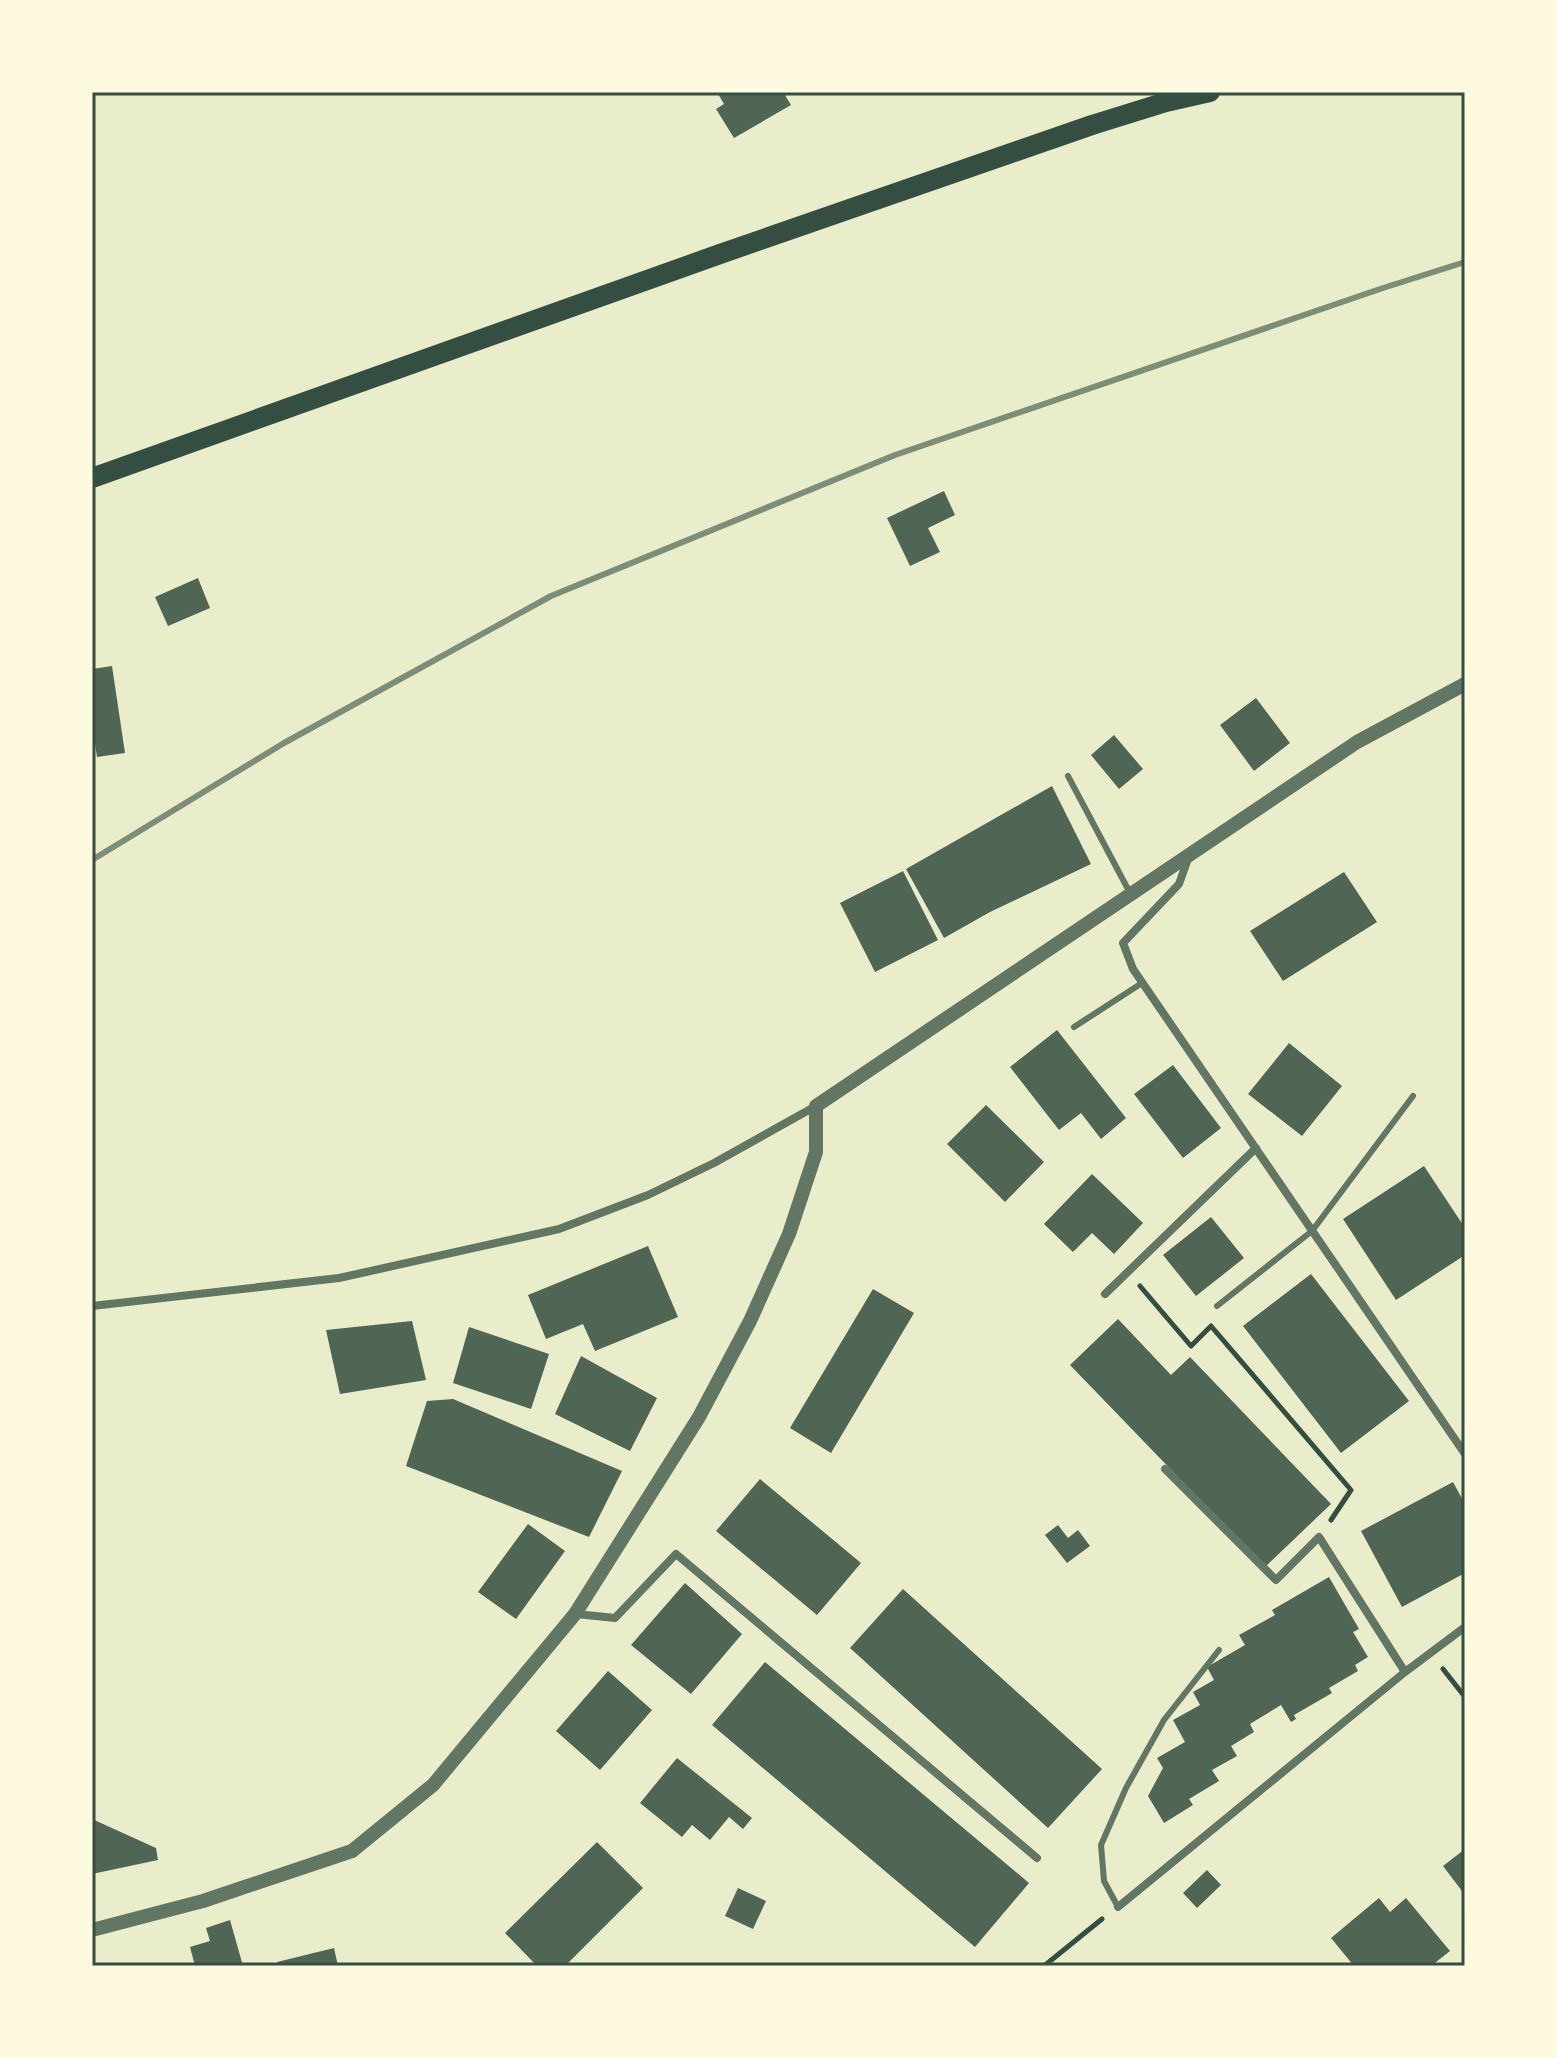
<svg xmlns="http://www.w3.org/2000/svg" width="1557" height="2058" viewBox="0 0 1557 2058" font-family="'Space Grotesk',sans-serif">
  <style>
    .building { fill: #4f6655 }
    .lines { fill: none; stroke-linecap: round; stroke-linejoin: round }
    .path { stroke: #344e41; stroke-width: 5 }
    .service { stroke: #617663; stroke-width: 6 }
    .minor { stroke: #617663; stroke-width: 8 }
    .tertiary { stroke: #617663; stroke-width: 14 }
    .primary { stroke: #344e41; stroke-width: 20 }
    .rail { stroke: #7c8e77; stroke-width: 6 }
    .neatline { fill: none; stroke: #344e41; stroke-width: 3 }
  </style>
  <rect width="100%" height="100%" fill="#e9edc9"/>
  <path class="building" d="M717 92H783L791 105 734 138 716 109 724 104Z
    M944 491 955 515 928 528 940 552 910 566 887 518Z
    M198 578 210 608 168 626 155 597Z
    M112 666 125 753 97 757 92 724V669Z
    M1256 698 1290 743 1254 771 1220 725Z
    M1114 735 1143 769 1119 789 1091 755Z
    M1052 786 1091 864 990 912 944 938 906 869Z
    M903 871 938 940 875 972 840 903Z
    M1344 872 1377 922 1283 981 1250 931Z
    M1057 1030 1126 1118 1101 1139 1081 1113 1059 1130 1010 1067Z
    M1289 1043 1342 1086 1302 1136 1248 1094Z
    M1173 1065 1221 1128 1183 1158 1134 1094Z
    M986 1105 1044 1162 1005 1202 947 1144Z
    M1424 1166 1465 1228V1255L1396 1300 1343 1219Z
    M1092 1174 1143 1223 1114 1254 1092 1233 1073 1252 1044 1224Z
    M1211 1217 1244 1258 1196 1296 1163 1255Z
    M648 1246 678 1317 595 1351 583 1324 546 1339 528 1295Z
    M1311 1274 1409 1401 1341 1453 1243 1326Z
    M873 1289 914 1313 831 1453 790 1428Z
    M1118 1319 1171 1375 1190 1357 1331 1504 1265 1567 1070 1365Z
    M412 1321 426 1380 340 1394 326 1330Z
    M469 1327 549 1354 531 1409 453 1383Z
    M581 1356 657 1398 630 1451 555 1414Z
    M453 1399 622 1471 589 1537 406 1466 427 1401Z
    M760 1479 861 1563 817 1615 716 1531Z
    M1453 1482 1465 1504V1573L1402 1607 1361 1531Z
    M528 1524 565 1551 516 1619 478 1592Z
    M1058 1525 1068 1538 1078 1530 1090 1546 1067 1563 1045 1535Z
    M1329 1577 1359 1629 1353 1632 1368 1657 1355 1665 1358 1671 1329 1688 1332 1693 1294 1715 1296 1719 1291 1722 1281 1705 1250 1724 1254 1732 1231 1746 1237 1756 1212 1770 1219 1781 1189 1799 1193 1805 1164 1823 1148 1796 1163 1768 1157 1758 1185 1742 1173 1720 1200 1705 1193 1692 1214 1680 1207 1667 1245 1645 1239 1635 1275 1615 1272 1610Z
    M685 1583 742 1634 691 1694 631 1645Z
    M903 1589 1102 1769 1048 1828 850 1648Z
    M765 1662 1029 1883 975 1947 712 1725Z
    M608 1671 652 1710 600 1770 556 1731Z
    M677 1758 752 1818 743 1829 729 1817 710 1840 692 1825 682 1837 640 1803Z
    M92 1819 156 1848 158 1860 92 1874Z
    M597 1842 643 1888 565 1966H537L505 1933Z
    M1465 1849V1895L1443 1866Z
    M1207 1870 1221 1885 1197 1908 1183 1893Z
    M738 1888 766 1901 753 1929 725 1916Z
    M1379 1898 1390 1912 1406 1898 1450 1951 1431 1966H1354L1331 1938Z
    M230 1920 243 1966H195L190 1947 210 1941 206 1928Z
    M334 1948 338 1966H278L277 1962Z"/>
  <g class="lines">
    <path class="path" d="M1140 1286 1191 1346 1211 1326 1351 1490 1331 1520
      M1443 1669 1465 1697
      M1044 1966 1102 1919"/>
    <path class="service" d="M1068 776 1130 893
      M1074 1027 1142 983
      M1217 1306 1312 1231 1413 1096
      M1118 1907 1104 1881 1101 1845 1126 1788 1164 1720 1219 1650"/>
    <path class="minor" d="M1189 856 1179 884 1123 943 1133 969 1465 1454
      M1105 1294 1256 1148
      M92 1306 339 1278 559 1229 648 1195 714 1163 816 1106
      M1165 1469 1276 1580 1319 1537 1405 1672
      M576 1614 615 1618 676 1554 1037 1858
      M1118 1907 1405 1672 1465 1627"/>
    <path class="tertiary" d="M92 1930 203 1901 352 1851 433 1785 575 1614 699 1417 750 1321 789 1234 816 1152V1106L1357 742 1465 684"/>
    <path class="primary" d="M92 478 720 254 1092 125 1166 102 1210 92"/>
    <path class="rail" d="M92 860 284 743 551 596 895 455 1383 288 1465 262"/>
  </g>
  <rect width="1557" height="2058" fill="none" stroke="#fefae0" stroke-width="188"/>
  <rect x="94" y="94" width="1369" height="1870" class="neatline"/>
</svg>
